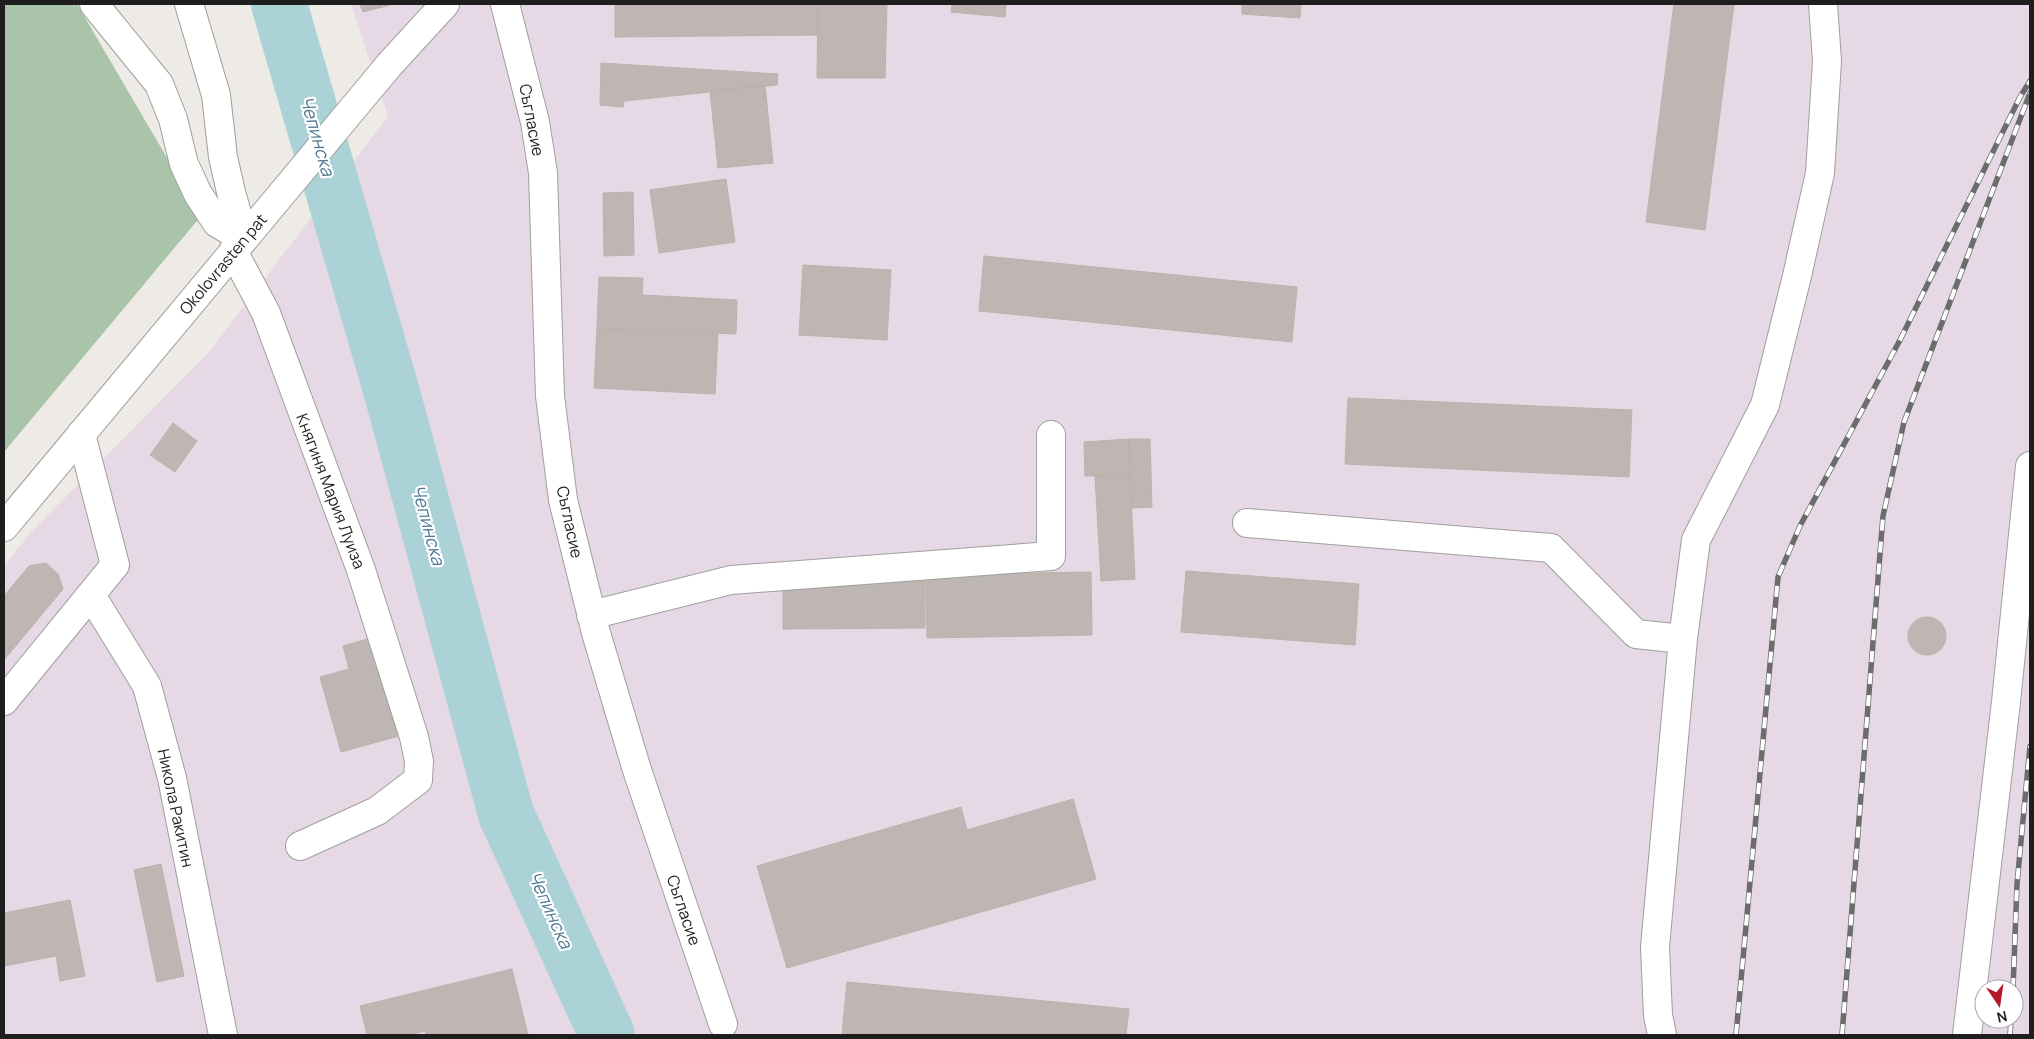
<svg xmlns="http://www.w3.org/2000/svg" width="2034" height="1039" viewBox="0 0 2034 1039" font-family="Manrope,sans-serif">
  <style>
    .industrial { fill: #e6d8e5; fill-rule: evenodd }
    .cemetery { fill: #aac4aa }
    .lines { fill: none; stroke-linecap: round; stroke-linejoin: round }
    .river { stroke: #abd2d6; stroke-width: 56 }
    .building { fill: #beb6b3; stroke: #beb0aa }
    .minor-casing { stroke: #9f9f9f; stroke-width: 30 }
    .minor { stroke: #fff; stroke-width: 28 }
    .rail-casing { stroke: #6c6c6c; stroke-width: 5.5 }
    .rail { stroke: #fff; stroke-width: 4; stroke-dasharray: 11; stroke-linecap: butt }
    .labels { text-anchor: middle; stroke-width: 4.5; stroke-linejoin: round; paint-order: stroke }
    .street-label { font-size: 16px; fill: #1e1e1e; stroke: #fff }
    .water-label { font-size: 18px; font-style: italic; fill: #4f7994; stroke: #fff }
  </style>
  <rect width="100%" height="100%" fill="#eeeae6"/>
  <path class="industrial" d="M351 4H2030V1035H4V567L31 532 210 351 388 116ZM1984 989H2014V1019H1984Z"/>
  <path class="cemetery" d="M4 4H77L201 216 4 452Z"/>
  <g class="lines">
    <path class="river" d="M279 4 392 393 506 814 607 1035"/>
  </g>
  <path class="building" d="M360 4H394L363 12Z
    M615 4H818V35L615 37Z
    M818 4H887L885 78H817Z
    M952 4H1006L1005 17 951 12Z
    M1242 4H1301L1300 18 1242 14Z
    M1674 4H1734L1705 230 1646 222Z
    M601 63 778 74 777 85 624 101 623 107 600 105Z
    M765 85 773 163 718 168 710 91Z
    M726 179 735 242 659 253 650 190Z
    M633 192 634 255 604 256 603 193Z
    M984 256 1297 287 1292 342 979 311Z
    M803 265 891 270 887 340 799 335Z
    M599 277 643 278 642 295 737 300 736 334 597 328Z
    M597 328 718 334 715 394 594 388Z
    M1348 398 1632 410 1629 477 1345 464Z
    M173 423 197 441 175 472 150 455Z
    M1129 439 1130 475 1085 476 1084 442Z
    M1129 439H1150L1152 507 1132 508Z
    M1130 475 1135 579 1101 581 1095 476Z
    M46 563 58 574 63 589 4 660V596L29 566Z
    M1186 571 1359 584 1355 645 1181 632Z
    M1091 572 1092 635 927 638 926 575Z
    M925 581V628L783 629V582Z
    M1908 636a19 19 0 1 1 38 0a19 19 0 1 1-38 0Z
    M371 638 399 736 341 752 320 677 349 669 343 646Z
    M1073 799 1096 879 787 968 757 866 961 807 967 830Z
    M161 864 184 976 157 982 134 870Z
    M70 900 85 976 60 981 56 956 4 966V913Z
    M512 969 528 1035H426L425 1031 410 1035H367L360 1006Z
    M847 982 1129 1009 1126 1035H842Z"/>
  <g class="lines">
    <g class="minor-casing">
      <path id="minor" d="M94 4 159 84 173 119 184 164 198 194 217 223 244 239
        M189 4 216 95 223 157 231 192 244 239
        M505 4 535 122 543 173 550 396 563 500 596 633 637 770 723 1024
        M233 251 266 313 361 570 414 737 419 761 418 780 377 811 300 846
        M1247 523 1551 548 1636 634 1683 639
        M4 527 390 64 445 4
        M91 595 147 686 172 778 223 1035
        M591 615 731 580 1051 556V435
        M4 701 115 565 81 434
        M1662 1035 1658 1015 1655 947 1683 639 1696 540 1765 405 1797 276 1820 173 1827 61 1823 4
        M1967 1035 2006 702 2030 466"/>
    </g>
    <use href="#minor" class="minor"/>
    <g class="rail-casing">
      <path id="rail" d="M2013 989 2017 884 2030 746
        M1736 1035 1778 577 1800 526 1900 340 2020 97 2030 81
        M1842 1035 1883 516 1904 422 2030 93
        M2010 1035 2011 1019"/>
    </g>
    <use href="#rail" class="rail"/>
  </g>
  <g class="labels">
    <g class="street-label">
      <text transform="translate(532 120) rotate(79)" y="6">Съгласие</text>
      <text transform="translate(223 264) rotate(-50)" y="6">Okolovrasten pat</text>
      <text transform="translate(331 491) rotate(69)" y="6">Княгиня Мария Луиза</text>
      <text transform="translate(570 522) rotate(78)" y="6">Съгласие</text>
      <text transform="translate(176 808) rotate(78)" y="6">Никола Ракитин</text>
      <text transform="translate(684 910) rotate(71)" y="6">Съгласие</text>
    </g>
    <g class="water-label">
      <text transform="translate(317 136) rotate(74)" y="6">Чепинска</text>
      <text transform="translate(428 525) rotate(75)" y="6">Чепинска</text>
      <text transform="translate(550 910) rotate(66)" y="6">Чепинска</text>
    </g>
  </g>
  <rect width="2034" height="1039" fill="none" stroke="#1e1e1e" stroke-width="10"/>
  <g transform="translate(1999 1004) rotate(167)"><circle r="24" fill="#ffffff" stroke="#a5a5a5"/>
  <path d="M0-4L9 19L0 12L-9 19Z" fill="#b4182b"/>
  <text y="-8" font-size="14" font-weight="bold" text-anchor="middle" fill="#1e1e1e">N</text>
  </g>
</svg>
